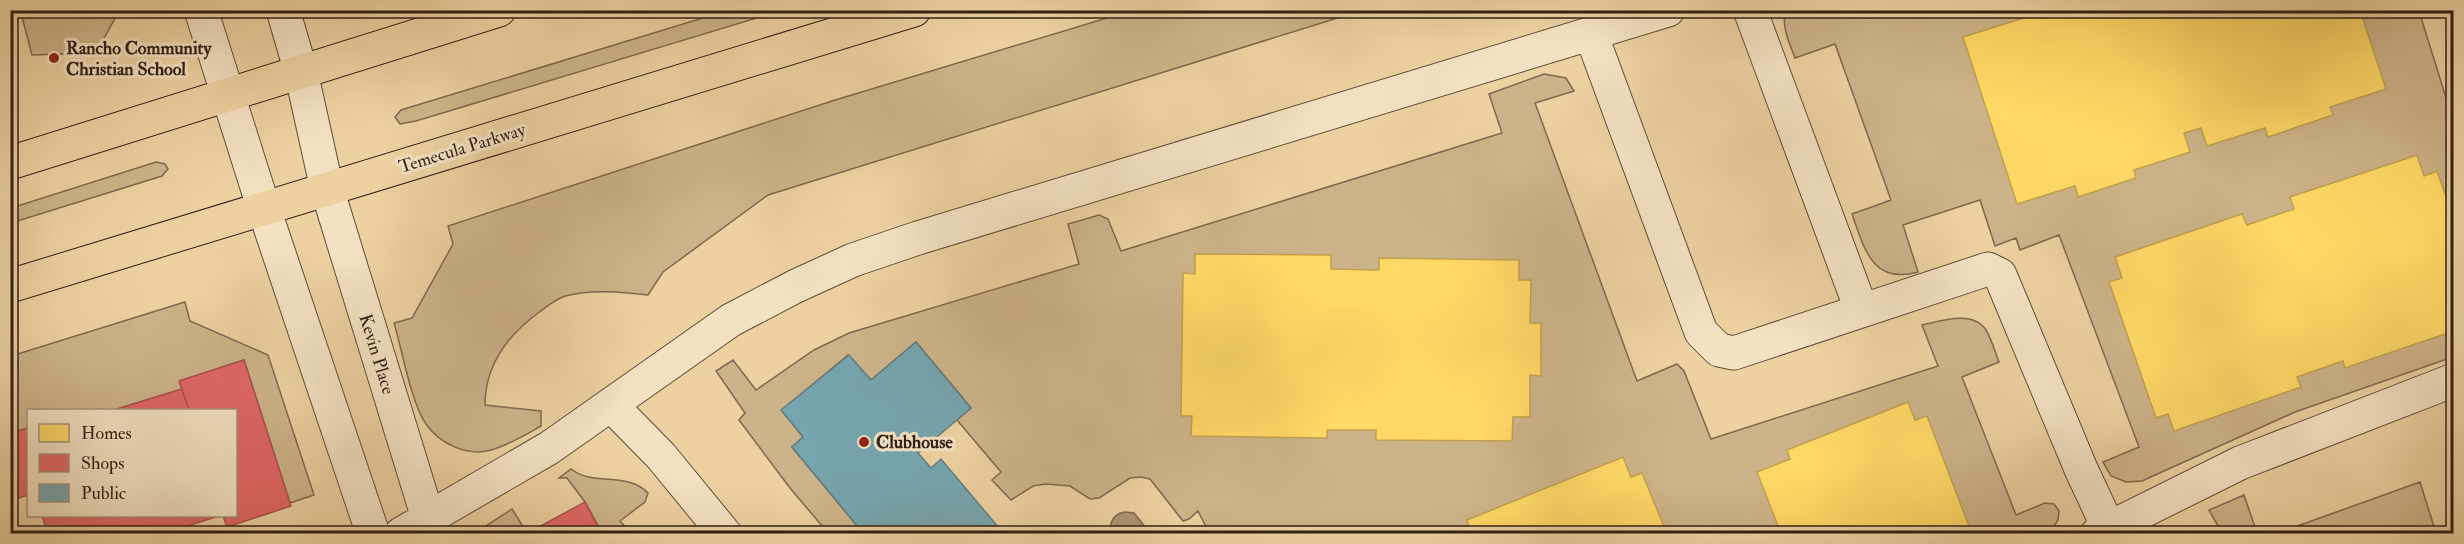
<svg xmlns="http://www.w3.org/2000/svg" width="2464" height="544" viewBox="0 0 2464 544" font-family="'IM FELL Double Pica',serif">
  <style>
    .green { fill: #cdb389; stroke: #7e694f; stroke-width: 1.5 }
    .water { fill: #ad9471; stroke: #7b654c; stroke-width: 1.5 }
    .homes { fill: #ffd966; stroke: #c1a14e; stroke-width: 1.5 }
    .shops { fill: #e06666; stroke: #ab514e; stroke-width: 1.5 }
    .public { fill: #76a5af; stroke: #617d81; stroke-width: 1.5 }
    .lines { fill: none; stroke-linecap: round; stroke-linejoin: round }
    .minor-casing { stroke: #5f4c38; stroke-width: 35 }
    .major-casing { stroke: #301f15; stroke-width: 35 }
    .minor { stroke: #f3e1c2; stroke-width: 33 }
    .major { stroke: #edd1a1; stroke-width: 33 }
    .poi-dot { fill: #8f2418; stroke: #f3e1c2; stroke-width: 2 }
    .labels { text-anchor: middle; stroke-width: 6; stroke-linejoin: round; paint-order: stroke }
    .poi-label { font-size: 18px; font-weight: bold; fill: #301f15; stroke: #f3e1c2; text-anchor: start }
    .street-label { font-size: 18px; fill: #301f15; stroke: #f3e1c2 }
  </style>
  <rect width="100%" height="100%" fill="#edd1a1"/>
  <filter id="stains"><feTurbulence type="fractalNoise" baseFrequency=".00333" numOctaves="4"/><feColorMatrix values="0 0 0 0 .2 0 0 0 0 .09 0 0 0 0 .02 0 0 0 .5 -.17"/></filter>
  <radialGradient id="worn" r=".72"><stop offset=".6" stop-color="#630" stop-opacity="0"/><stop offset="1" stop-color="#630" stop-opacity=".3"/></radialGradient>
  <path class="green" d="M729 10 780 11 416 121 400 124 395 117 401 110Z
    M1895 10 2419 11 2453 120V357L2295 412 2142 481 2126 482 2111 476 2103 462 2139 447 2059 235 2020 250 2016 238 1995 246 1980 200 1903 225 1918 272C1872 285 1864 248 1852 214L1891 200 1835 44 1795 58C1789 42 1782 28 1785 11H1868L1871 18Z
    M10 11 11 10 119 11 96 53 32 55 21 13 11 16Z
    M1130 11H1360L768 195 663 272 648 295C622 292 592 289 565 296 556 299 546 307 538 313 507 336 485 365 485 405L541 411V426C525 435 509 445 491 450 468 457 440 444 426 424 411 403 402 349 394 323L412 318 453 244 448 226 832 101Z
    M1544 74 1566 78 1574 91 1535 103 1637 381 1677 364 1684 371 1711 439 1938 366 1922 325C1941 321 1973 310 1986 330 1992 340 1995 352 1999 362L1962 377 2016 515 2045 503 2054 504 2059 511 2058 520 2049 534 1197 533 1206 527 1198 511 1189 519 1183 521 1150 479 1141 477 1130 478 1099 498 1090 499 1070 486 1046 484 1033 486 1011 500 992 480 1001 472 957 420 971 408 916 342 871 380 848 355 782 410 803 437 792 447 858 527 850 533H828L790 488 739 420 745 413 716 371 733 360 756 390 814 350 849 333 1079 264 1068 224 1099 215 1108 219 1121 251 1502 133 1489 94Z
    M156 162 165 164 168 169 162 176 11 223V208Z
    M185 302 190 321 268 355 314 495 290 503 244 360 180 381 182 389 114 410H28V428L11 433V356Z
    M571 469C594 487 627 471 648 493L645 502 620 521 631 533H602L585 502 567 478H559Z
    M2420 482 2436 533H2278Z
    M2244 495 2257 533H2222L2209 510Z
    M512 509 527 533H475Z"/>
  <path class="water" d="M1125 512 1134 513 1150 533H1110C1110 522 1113 514 1125 512Z"/>
  <path class="homes" d="M2022 10H2360L2386 89 2330 107 2333 115 2268 137 2265 128 2207 146 2201 128 2184 133 2190 152 2134 170 2136 178 2078 197 2075 186 2017 204 1963 37 2024 18Z
    M2417 155 2424 176 2437 171 2454 219V331L2345 368 2343 361 2297 377 2301 387 2174 431 2168 414 2156 418 2109 282 2122 278 2115 257 2242 214 2247 225 2294 209 2290 197Z
    M1195 254 1331 255V269L1379 270V258L1519 260V280H1531L1530 323H1541V376L1530 375V417H1513L1512 441 1376 440V430H1327V438L1191 436 1192 416H1181L1183 273 1195 274Z
    M1908 402 1915 420 1927 416 1972 534H1781L1757 472 1790 459 1787 450Z
    M1623 457 1631 477 1642 473 1667 534H1472L1467 520Z"/>
  <path class="shops" d="M244 360 291 506 227 527 223 516H236V410H114L182 389 179 381Z
    M244 360 291 506 227 527 223 516H236V410H189L179 381Z
    M28 428V495L13 500 10 489V433Z
    M28 428V495L13 500 10 489V433Z
    M585 502 602 534H537L535 529Z
    M42 516H219L165 533 112 534H48Z"/>
  <path class="public" d="M916 342 971 408 918 453 931 468 941 459 1004 534H850L858 527 792 447 803 437 781 410 849 355 871 380Z"/>
  <g class="lines">
    <g class="minor-casing">
      <path id="minor" d="M201 10 264 209 373 534
        M283 10 301 72 327 189 428 518
        M1750 10 1861 309
        M1591 34 1701 332 1719 350 1734 353 1988 269 2000 275 2081 469 2108 527
        M611 405 661 456 725 534
        M401 534 549 448 731 320 796 286 853 260 918 238 1668 10
        M2097 534 2240 463 2454 380"/>
    </g>
    <g class="major-casing">
      <path id="major" d="M10 163 499 10
        M10 286 914 10"/>
    </g>
    <use href="#minor" class="minor"/>
    <use href="#major" class="major"/>
  </g>
  <g class="poi-dot">
    <circle cx="54" cy="58" r="6"/>
    <circle cx="864" cy="442" r="6"/>
  </g>
  <g class="labels">
    <g class="poi-label">
      <text x="66" y="54">Rancho Community<tspan x="66" dy="21">Christian School</tspan></text>
      <text x="876" y="448">Clubhouse</text>
    </g>
    <g class="street-label">
      <text transform="translate(462 148) rotate(-17)" y="6">Temecula Parkway</text>
      <text transform="translate(377 354) rotate(73)" y="6">Kevin Place</text>
    </g>
  </g>
  <rect width="2464" height="544" fill="none" stroke="#edd1a1" stroke-width="36"/>
  <rect x="12" y="12" width="2440" height="520" fill="none" stroke="#301f15" stroke-width="3"/>
  <rect x="18" y="18" width="2428" height="508" fill="none" stroke="#301f15" stroke-width="1.5"/>
  <rect x="27" y="409" width="210" height="108" fill="#f3e1c2" stroke="#a5937d" stroke-width="1.5"/>
  <rect x="39" y="424" width="30" height="18" fill="#ffd966" stroke="#a5937d" stroke-width="1.5"/>
  <text x="81" y="439" font-size="18" fill="#301f15">Homes</text>
  <rect x="39" y="454" width="30" height="18" fill="#e06666" stroke="#a5937d" stroke-width="1.5"/>
  <text x="81" y="469" font-size="18" fill="#301f15">Shops</text>
  <rect x="39" y="484" width="30" height="18" fill="#76a5af" stroke="#a5937d" stroke-width="1.5"/>
  <text x="81" y="499" font-size="18" fill="#301f15">Public</text>
  <rect width="100%" height="100%" filter="url(#stains)"/>
  <rect width="100%" height="100%" fill="url(#worn)"/>
</svg>
